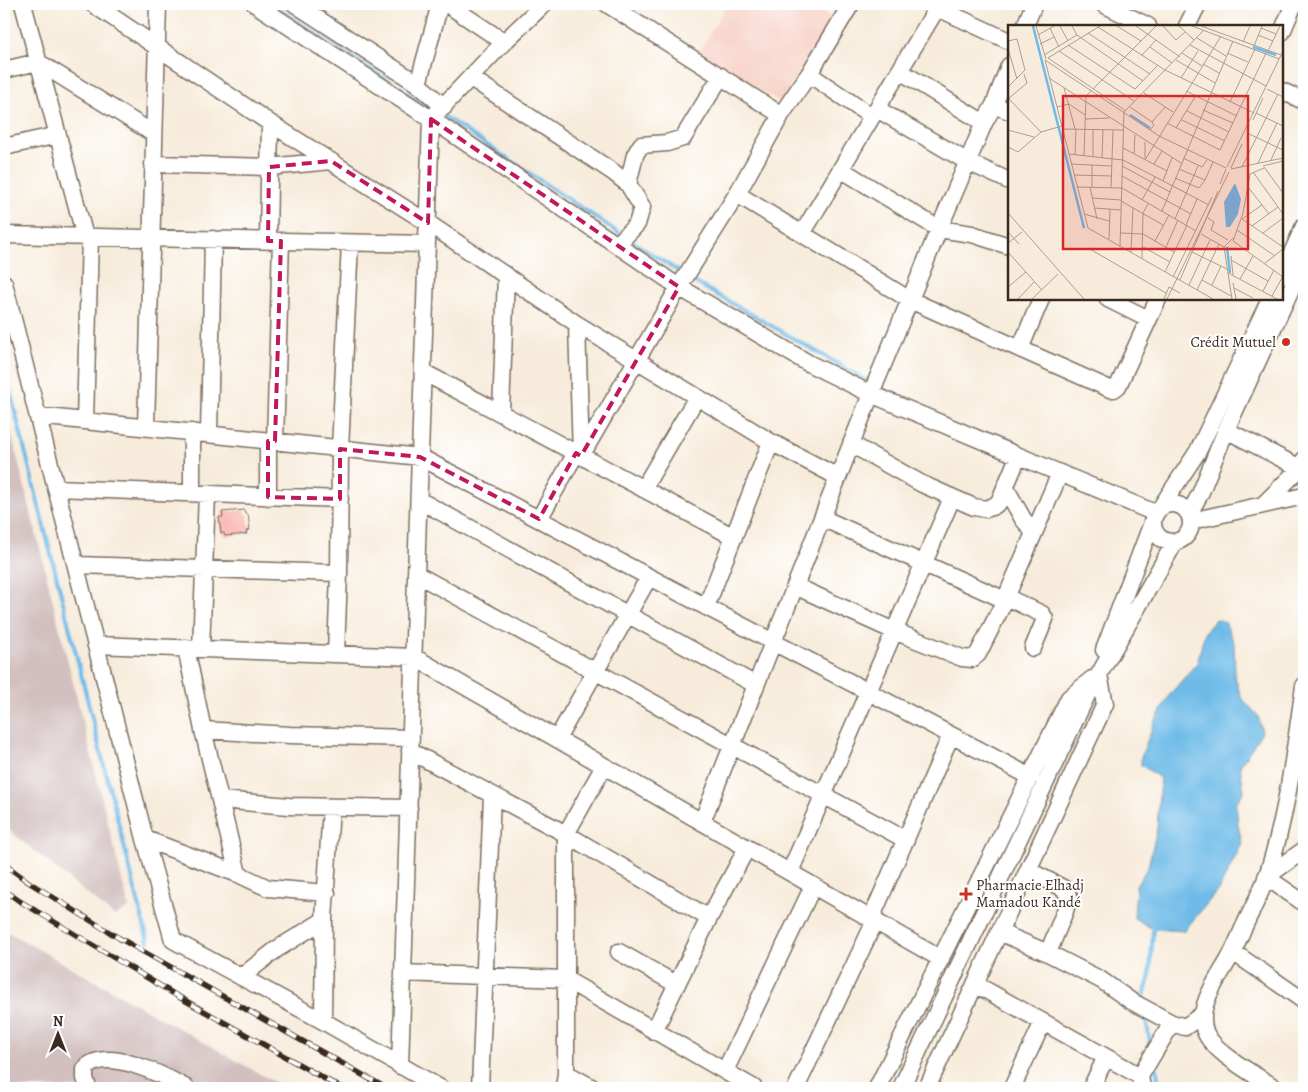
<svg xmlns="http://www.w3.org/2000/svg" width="1308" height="1092" viewBox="0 0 1308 1092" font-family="Alegreya,serif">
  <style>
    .built { fill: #f7d1c6 }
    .industrial { fill: #d2bfbf }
    .water { fill: #6ebbe8; stroke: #547283 }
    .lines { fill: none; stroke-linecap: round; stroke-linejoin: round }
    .stream { stroke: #6ebbe8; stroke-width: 4 }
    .building { fill: #f8ada5 }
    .minor-casing { stroke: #7d6e60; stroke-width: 19 }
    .minor { stroke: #fff; stroke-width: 16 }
    .rail-casing { stroke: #3b2a1e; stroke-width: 5.5 }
    .rail { stroke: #fff; stroke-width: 4; stroke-dasharray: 11; stroke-linecap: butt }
    .marked { fill: none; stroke: #c2185b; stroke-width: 4; stroke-dasharray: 10 6; stroke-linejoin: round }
    .poi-dot { fill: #c8321e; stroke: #fff; stroke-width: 2 }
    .labels { text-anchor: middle; stroke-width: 4; stroke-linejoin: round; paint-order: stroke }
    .poi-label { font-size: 15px; fill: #3b2a1e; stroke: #fff; text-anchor: end }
    .inset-river { fill: none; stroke: #6ebbe8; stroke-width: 2.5 }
    .inset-road { fill: none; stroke: #ac9e8f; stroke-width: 1 }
    .view { fill: #d62828; fill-opacity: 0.15; stroke: #d62828; stroke-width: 2.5 }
    .inset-edge { fill: none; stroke: #3b2a1e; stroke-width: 2.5 }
  </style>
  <rect width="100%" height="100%" fill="#fff"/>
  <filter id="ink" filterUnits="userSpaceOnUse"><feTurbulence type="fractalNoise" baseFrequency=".02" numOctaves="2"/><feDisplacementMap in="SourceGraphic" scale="10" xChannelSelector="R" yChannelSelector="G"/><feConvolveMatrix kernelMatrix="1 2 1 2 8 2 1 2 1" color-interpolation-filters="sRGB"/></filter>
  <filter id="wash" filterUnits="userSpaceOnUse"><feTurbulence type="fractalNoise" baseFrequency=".0096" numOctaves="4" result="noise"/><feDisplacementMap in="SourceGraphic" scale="20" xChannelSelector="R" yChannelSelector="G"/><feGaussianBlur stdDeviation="1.12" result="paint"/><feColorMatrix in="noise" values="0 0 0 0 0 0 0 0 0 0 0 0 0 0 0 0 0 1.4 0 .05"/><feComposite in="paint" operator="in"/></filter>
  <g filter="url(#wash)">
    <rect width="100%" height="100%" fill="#f7ecdb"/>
    <path class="built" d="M727 4H807L831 18 781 102 698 54Z"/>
    <path class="industrial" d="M4 404 129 908 114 916 4 826Z
      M4 930 285 1088H4Z"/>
    <path class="water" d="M1216 619 1225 622 1234 643 1235 677 1241 697 1258 716 1262 732 1240 766 1244 791 1236 803 1238 825 1242 844 1219 889 1184 931 1153 929 1134 918 1136 885 1148 867 1157 829 1160 778 1141 765V757L1154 723 1171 693 1197 663 1205 632Z"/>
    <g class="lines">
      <path class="stream" d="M271 4 434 110
        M442 115 619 233
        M630 240 681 273
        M691 280 868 381
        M4 367 148 941
        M882 389 921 406
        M1142 1003 1150 975 1153 929
        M1145 1015 1151 1047
        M1155 1061 1160 1088"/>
    </g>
    <g id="blocks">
      <path class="building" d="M244 510 245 514H248L250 530 246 531 247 534 225 536 224 533H221L219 517H223L222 512Z"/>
    </g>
  </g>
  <g filter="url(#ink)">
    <use href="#blocks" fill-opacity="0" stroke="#7d6e60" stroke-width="1"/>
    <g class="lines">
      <g class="minor-casing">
        <path id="minor" d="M23 4 85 237
          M93 4 270 123 428 223 577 324 771 442 838 477
          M255 4 431 119 679 287 808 363 871 394 1155 513
          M295 4 418 84 444 107
          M447 4 504 42
          M607 4 781 115
          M929 4 1009 41
          M1103 4 1148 26
          M1025 26 1034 4
          M1187 26 1198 4
          M1282 32 1294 4
          M4 70 38 62 154 134
          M900 71 984 123
          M809 74 872 117
          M471 78 613 172 628 184 642 207 637 224 617 245
          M418 84 440 4
          M1282 91 1304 101
          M994 105 1009 111
          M877 109 968 162 1009 181
          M4 147 58 135
          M153 164 269 167 331 161
          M842 170 939 229 972 234 1009 246
          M628 184 635 155 641 145 667 143 683 138 721 76
          M737 194 910 300 1110 389H1114L1118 386 1158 299
          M802 234 937 8
          M4 235 427 244
          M268 241 270 123
          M1282 275 1304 226
          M4 283 145 839 173 940 323 1021 440 1088
          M1108 299 1148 319
          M577 324 581 456
          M1020 349 1041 299
          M423 372 734 537
          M501 413 506 275
          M38 416 420 457 1031 777
          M85 421 90 237
          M146 427 158 4
          M1226 430 1304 470
          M209 434 213 239
          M268 441V497
          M275 441 281 241
          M851 444 922 484 974 507 986 509 994 506 999 502 1018 457
          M581 456 679 287 737 194 781 115 809 74 851 4
          M1005 487 1023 519 1034 533
          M56 488 340 499
          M643 489 697 397
          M192 493V432
          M419 500 756 685
          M1153 523a19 19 0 1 1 38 0a19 19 0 1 1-38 0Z
          M1264 504 1300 468 1304 460
          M1161 507 1198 451 1270 299
          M1189 514 1200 494 1226 430 1304 261
          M539 519 576 453
          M1191 521 1304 496
          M76 565 339 573
          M416 574 906 840
          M795 586 894 631 962 658 972 659 978 654 1005 600 822 518
          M1006 597 1042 614 1045 619 1033 648
          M1005 600 1060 473
          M706 607 771 442
          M96 645 414 657 941 959
          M186 648 203 730 238 874
          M201 649 207 494
          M1104 650 1153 520
          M336 654 339 573 340 449 350 243
          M203 730 290 735 411 738
          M557 739 649 577
          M410 751 566 834 709 918
          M221 800 289 806 409 808
          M702 822 871 394 939 229 984 123 994 105 1009 66
          M145 839 238 874 268 888 327 893
          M1304 850 1266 877 1304 903
          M1028 870 1063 888 1069 896 1065 911 1048 953 1101 980 1131 1001 1172 1023
          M790 872 952 498
          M871 919 951 735
          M999 932 1048 953
          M619 952 676 984
          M1233 952 1304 1001
          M403 973 565 979 754 1088
          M241 977 277 949 324 920
          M975 984 1140 1076
          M323 1021 324 920 331 807
          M654 1031 709 918 747 848
          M400 1066 431 119 504 42 544 4
          M725 1071 813 886
          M566 1073 593 1088
          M88 1088 85 1078V1069C105 1045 165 1076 186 1088
          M480 1088 492 795
          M564 1088 566 1073V834L604 766
          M796 1088 875 921
          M877 1088 1069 698 1092 679
          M901 1088 1086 697 1175 542
          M927 1088 1105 704 1099 675
          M1012 1088 1043 1022
          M1091 1088 1106 1057
          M1142 1088 1140 1076 1172 1023 1185 1027 1203 1014
          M1275 1088C1256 1075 1209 1051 1204 1028 1198 1004 1218 979 1229 959 1234 950 1238 940 1242 931 1250 913 1260 895 1267 876 1287 815 1295 749 1304 686"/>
      </g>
      <use href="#minor" class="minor"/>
      <g class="rail-casing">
        <path id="rail" d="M4 864 30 883 119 938 386 1088
          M4 890 18 900 179 997 341 1088"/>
      </g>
      <use href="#rail" class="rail"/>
    </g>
  </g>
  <path class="marked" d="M431 119 679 287 581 456 576 453 539 519 420 457 340 449V499L268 497V441H275L281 241H268L269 167 331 161 428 223Z"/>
  <g class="poi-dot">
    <circle cx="1286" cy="342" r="5"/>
    <path d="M963.5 886.5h5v5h5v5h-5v5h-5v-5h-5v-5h5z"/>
  </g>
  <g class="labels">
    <g class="poi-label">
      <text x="1276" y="347">Crédit Mutuel</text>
      <text x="976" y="890" text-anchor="start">Pharmacie Elhadj<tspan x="976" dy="17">Mamadou Kandé</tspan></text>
    </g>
  </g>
  <g transform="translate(1008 25)">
    <rect width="275" height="275" fill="#f7ecdb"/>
    <path d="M227 158 233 174 230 189 222 202H218L216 177Z" fill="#6ebbe8"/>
    <path class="inset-river" d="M25 1 76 203M245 22 268 30M122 90 142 103M219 222 222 248"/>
    <path class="inset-road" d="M28 1 38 34M52 1 60 16M109 1 133 16M128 1 172 32M155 1 168 15 177 7M171 1 186 15M184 1 271 34M193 1 273 30M90 2 157 45 246 88M42 3 51 22M253 3 268 9M80 8 142 49M30 10 46 1M69 10 135 56M250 10 265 16M189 13 218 31M0 16 9 14 17 45 0 62M235 17 242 1M32 19 46 12M60 20 127 64 150 40M182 20 258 61M246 21 254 1M142 22 164 38M0 24 9 54M51 26 126 76M260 26 272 1M174 28 194 41M219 28 240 37M36 30 69 10 64 1M134 30 148 15M40 33 118 86M40 33 92 1M37 35 80 203 205 274M37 35 151 111 218 143M168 35 207 58M195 39 211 48M41 53 173 138M173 53 190 26M56 63 67 104M85 64 148 1M259 64 275 72M178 66 229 91M136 68 165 87M0 73 33 107M0 74 19 58 16 49M222 77 247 24M49 82 61 79 77 90M122 82 144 97 146 100 142 105M195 85 225 98M179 86 221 107M248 88 275 101M77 94 101 93M174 95 217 116M245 95 255 73M144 97 157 82M159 98 212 125 258 28M168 103 187 72M54 104 116 105M0 105 26 112M239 108 275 125M137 117V133M0 122 10 127 33 107 54 101M115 123 159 146M61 129 115 135 201 180M126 129 127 110M67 130 68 104M76 131 78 71 83 66M85 132V104M94 133 95 105M175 133 194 142 199 135M137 135 213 11M263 135 273 113M250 138 269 98M63 139 103 141M146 139 154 126M114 141 162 167M255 141 275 136M219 142 275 26M234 142 270 69M256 142 275 168M223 143 234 119M256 143 242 149 235 188 225 216 275 252M223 144 275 133M245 147 275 189M66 150 103 151M114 151 183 189M167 153 191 163 197 155 171 144M197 155 205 137M155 156 164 133M212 159 218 144M69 162 114 163 188 206M82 162 89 194M84 162V140M240 162 261 189M103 163 105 105M84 173 113 175M134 175 147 152M113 176 155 200M254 180 234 194 275 222M86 183 113 185M154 186 225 16M0 188 76 274M76 189 101 196M200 193 206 197 203 205 220 215M167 194 190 141M178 200 189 174M244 201 270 182M229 205 267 231M0 207 11 219M112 208 135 209 166 227M255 208 275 193M193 209 216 222M101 214 102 184M147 216 161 190M0 218 14 207M112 221 116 87 196 5M135 222 162 237M158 222 170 195M80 223 158 268M0 227 33 264M123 227 125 183M184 227 219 244M223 231 225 250M134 233 135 188 140 179M223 235 260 256M257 238 275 224M157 247 179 200M220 248 269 274M165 252 204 172M232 254 245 231M172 255 210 166M194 255 223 271M225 258 228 274M181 260 202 215M204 260 213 241M0 262 18 247M226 263 245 273M189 265 211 219M255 266 266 245M264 271 275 251M10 274 26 257M24 274 50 249M156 274 161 262 172 268M159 274 221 147M224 274 216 222 225 213"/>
    <path class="view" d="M55 71H240V224H55Z"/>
    <rect width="275" height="275" class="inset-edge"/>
  </g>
  <rect width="1308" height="1092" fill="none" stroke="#fff" stroke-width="20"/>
  <g transform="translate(58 1034)" stroke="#ffffff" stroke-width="4" paint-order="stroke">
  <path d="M0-4L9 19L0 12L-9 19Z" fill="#3b2a1e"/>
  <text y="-8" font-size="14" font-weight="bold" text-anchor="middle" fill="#3b2a1e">N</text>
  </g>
</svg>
